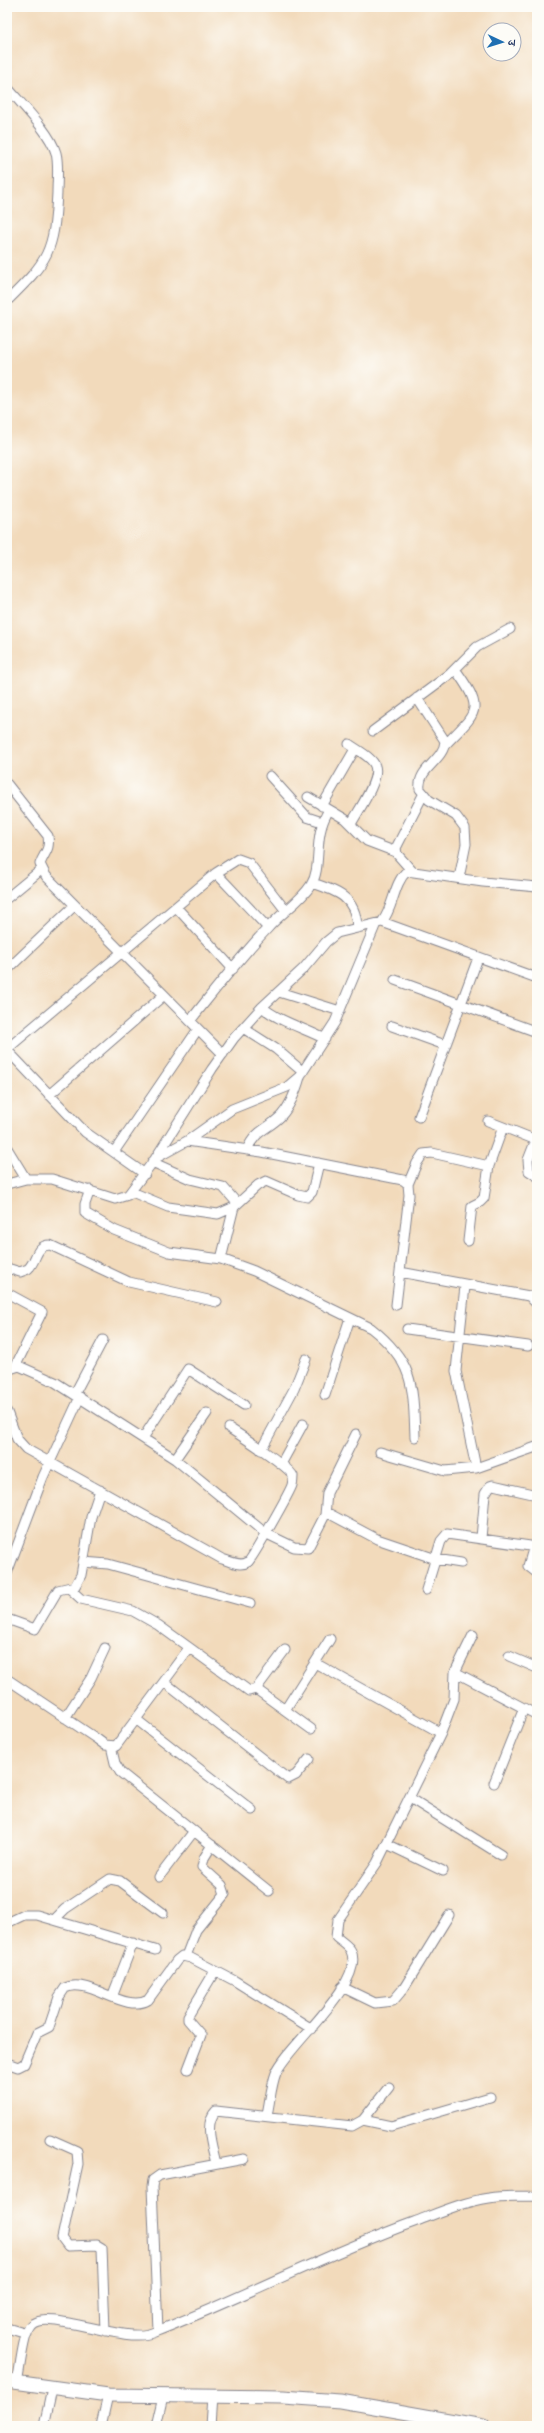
<svg xmlns="http://www.w3.org/2000/svg" width="544" height="2433" viewBox="0 0 544 2433" font-family="'IM FELL DW Pica','Noto Serif Devanagari',serif">
  <style>
    .lines { fill: none; stroke-linecap: round; stroke-linejoin: round }
    .street-casing { stroke: #86848c; stroke-width: 11 }
    .secondary-casing { stroke: #86848c; stroke-width: 15 }
    .street { stroke: #fff; stroke-width: 9 }
    .secondary { stroke: #fff; stroke-width: 13 }
  </style>
  <rect width="100%" height="100%" fill="#fdfcf7"/>
  <filter id="ink" filterUnits="userSpaceOnUse"><feTurbulence type="fractalNoise" baseFrequency=".025" numOctaves="2"/><feDisplacementMap in="SourceGraphic" scale="8" xChannelSelector="R" yChannelSelector="G"/><feConvolveMatrix kernelMatrix="1 2 1 2 8 2 1 2 1" color-interpolation-filters="sRGB"/></filter>
  <filter id="wash" filterUnits="userSpaceOnUse"><feTurbulence type="fractalNoise" baseFrequency=".012" numOctaves="4" result="noise"/><feDisplacementMap in="SourceGraphic" scale="16" xChannelSelector="R" yChannelSelector="G"/><feGaussianBlur stdDeviation="0.9" result="paint"/><feColorMatrix in="noise" values="0 0 0 0 0 0 0 0 0 0 0 0 0 0 0 0 0 1.4 0 .05"/><feComposite in="paint" operator="in"/></filter>
  <g filter="url(#wash)">
    <rect width="100%" height="100%" fill="#f2dabb"/>
  </g>
  <g filter="url(#ink)">
    <g class="lines">
      <g class="street-casing">
        <path id="street" d="M7 87C21 104 50 132 56 153 59 165 57 180 57 193 54 252 49 260 7 301
          M417 698 445 741C444 761 417 768 420 789L429 800 456 816 465 828 466 844 459 878
          M373 731 450 674 477 647 510 629
          M349 744C356 749 373 758 375 766 380 780 358 811 351 824
          M445 745C478 711 485 711 455 669
          M270 776 307 817 322 822
          M7 784 48 836C50 851 45 851 40 864L46 876 223 1054
          M308 797 345 819 367 841 396 852
          M322 806 355 749
          M412 871 397 854 396 848 423 795
          M216 873 268 928
          M312 883C337 891 356 897 357 927
          M7 898 41 870
          M176 907 233 969
          M382 922 537 978
          M7 970 75 905
          M395 980 537 1032
          M279 992 340 1011
          M262 1007C280 1022 304 1028 325 1039
          M190 1021C215 990 240 957 268 928 281 913 300 902 311 885 323 866 312 836 329 810
          M392 1026 445 1045
          M243 1028 276 1049 303 1072
          M7 1049 216 873 238 859 249 863 286 911
          M7 1050 85 1132 145 1174
          M49 1095 164 995
          M419 1117 478 958
          M488 1121 536 1140
          M537 1137 528 1160 529 1171 537 1176
          M187 1141 262 1152 403 1180 408 1184 409 1195 396 1305
          M7 1148 26 1179
          M247 1150C255 1130 267 1130 281 1116 291 1105 296 1091 300 1077
          M114 1152 198 1029
          M156 1158 187 1141 232 1109 287 1087 300 1076 335 1022 375 926
          M152 1162 190 1179 223 1187 237 1203
          M7 1184 26 1179H52L115 1199 128 1195 155 1159 212 1069 234 1038 262 1007 304 968 326 942 337 933 382 922C394 907 393 884 407 871L483 882 537 887
          M408 1184 417 1163 423 1154 432 1153 489 1166
          M90 1190 85 1204V1213L114 1230 169 1252 221 1259 254 1271 371 1328C414 1362 413 1385 415 1437
          M132 1192 168 1207 218 1214 234 1207
          M468 1241 472 1206 480 1202 484 1198 489 1166 503 1127
          M221 1259 234 1207 258 1185 266 1181 298 1195 307 1197 312 1192 319 1163
          M7 1268 20 1272 28 1269C37 1261 35 1245 50 1245L129 1282 217 1302
          M400 1272 529 1296 537 1304
          M465 1286 456 1371 476 1468
          M7 1293 42 1312 15 1367
          M407 1329 528 1346
          M7 1370 19 1366 55 1382 175 1459 265 1533 294 1547 308 1548 325 1515 327 1493 356 1434
          M75 1393 103 1340
          M325 1395 350 1318
          M7 1412 17 1439 26 1449 222 1559C230 1561 240 1567 248 1562 252 1559 290 1492 292 1485 293 1482 293 1478 293 1476 290 1467 240 1435 229 1428
          M143 1438 188 1369 244 1405
          M261 1450 294 1389 306 1359
          M380 1452 445 1471 476 1468 536 1447
          M175 1459 207 1413
          M281 1464 303 1424
          M326 1512 377 1539 436 1559 461 1563
          M481 1538 485 1494 490 1486 493 1485 537 1495
          M534 1546 528 1566 537 1573
          M83 1562 108 1564 250 1603
          M7 1573 43 1477 80 1397
          M70 1589 81 1599 133 1611 158 1625 249 1691 256 1689 285 1650
          M426 1590 441 1541 447 1534 537 1547
          M7 1619 35 1629 58 1590 75 1586 81 1575 91 1517 100 1490
          M509 1656 537 1668
          M315 1663 441 1733
          M455 1672 537 1715
          M7 1679 97 1739 105 1745 116 1746 189 1648
          M164 1682 288 1779 296 1775 309 1759
          M256 1689 311 1729
          M285 1710 330 1639
          M65 1718 91 1678 105 1648
          M137 1720 252 1810
          M111 1746 115 1763 120 1772 269 1891
          M494 1783 524 1708
          M410 1798 501 1855
          M387 1844 443 1871
          M159 1877 194 1831
          M54 1920 65 1909 110 1879 120 1881 163 1913
          M7 1923 24 1915H37L155 1950
          M186 1956 196 1930 225 1894 222 1885 202 1867 204 1858 212 1845
          M342 1987 375 2003 393 2001 404 1988 449 1915
          M112 1997 133 1943
          M7 2063 18 2067 24 2064 37 2033 49 2027 59 1997 65 1988C88 1976 125 2014 148 2000L177 1960 182 1956 191 1958 235 1981 312 2029
          M188 2069 201 2035 188 2020V2016L215 1971
          M267 2115C270 2102 271 2086 276 2073 287 2046 366 1983 351 1951 349 1946 340 1941 336 1937L338 1920 377 1863 441 1733 454 1699 455 1672 473 1635
          M363 2120 391 2126 490 2097
          M50 2139 77 2151 78 2164 62 2238 68 2246 97 2245 102 2248 105 2331
          M216 2164C213 2148 203 2124 216 2111L352 2126 363 2120 389 2087
          M7 2328 27 2334
          M158 2330 152 2187 153 2180 160 2175 244 2159
          M17 2383C20 2370 23 2333 31 2325 47 2308 124 2344 152 2333 241 2299 325 2254 414 2222 438 2213 463 2202 489 2198 504 2195 521 2197 537 2196
          M44 2426 52 2389
          M101 2426 108 2395
          M156 2426 163 2396
          M210 2426 212 2396"/>
      </g>
      <g class="secondary-casing">
        <path id="secondary" d="M7 2381 108 2395 283 2397 340 2401 483 2426"/>
      </g>
      <use href="#street" class="street"/>
      <use href="#secondary" class="secondary"/>
    </g>
  </g>
  <rect width="544" height="2433" fill="none" stroke="#fdfcf7" stroke-width="24"/>
  <g transform="translate(502 42) rotate(94)"><circle r="19" fill="#fdfcf7" stroke="#a3aaba"/>
  <path d="M0-3L7 15L0 10L-7 15Z" fill="#1f6fb2"/>
  <text y="-6" font-size="11" font-weight="bold" text-anchor="middle" fill="#1b2f5e">उ</text>
  </g>
</svg>
